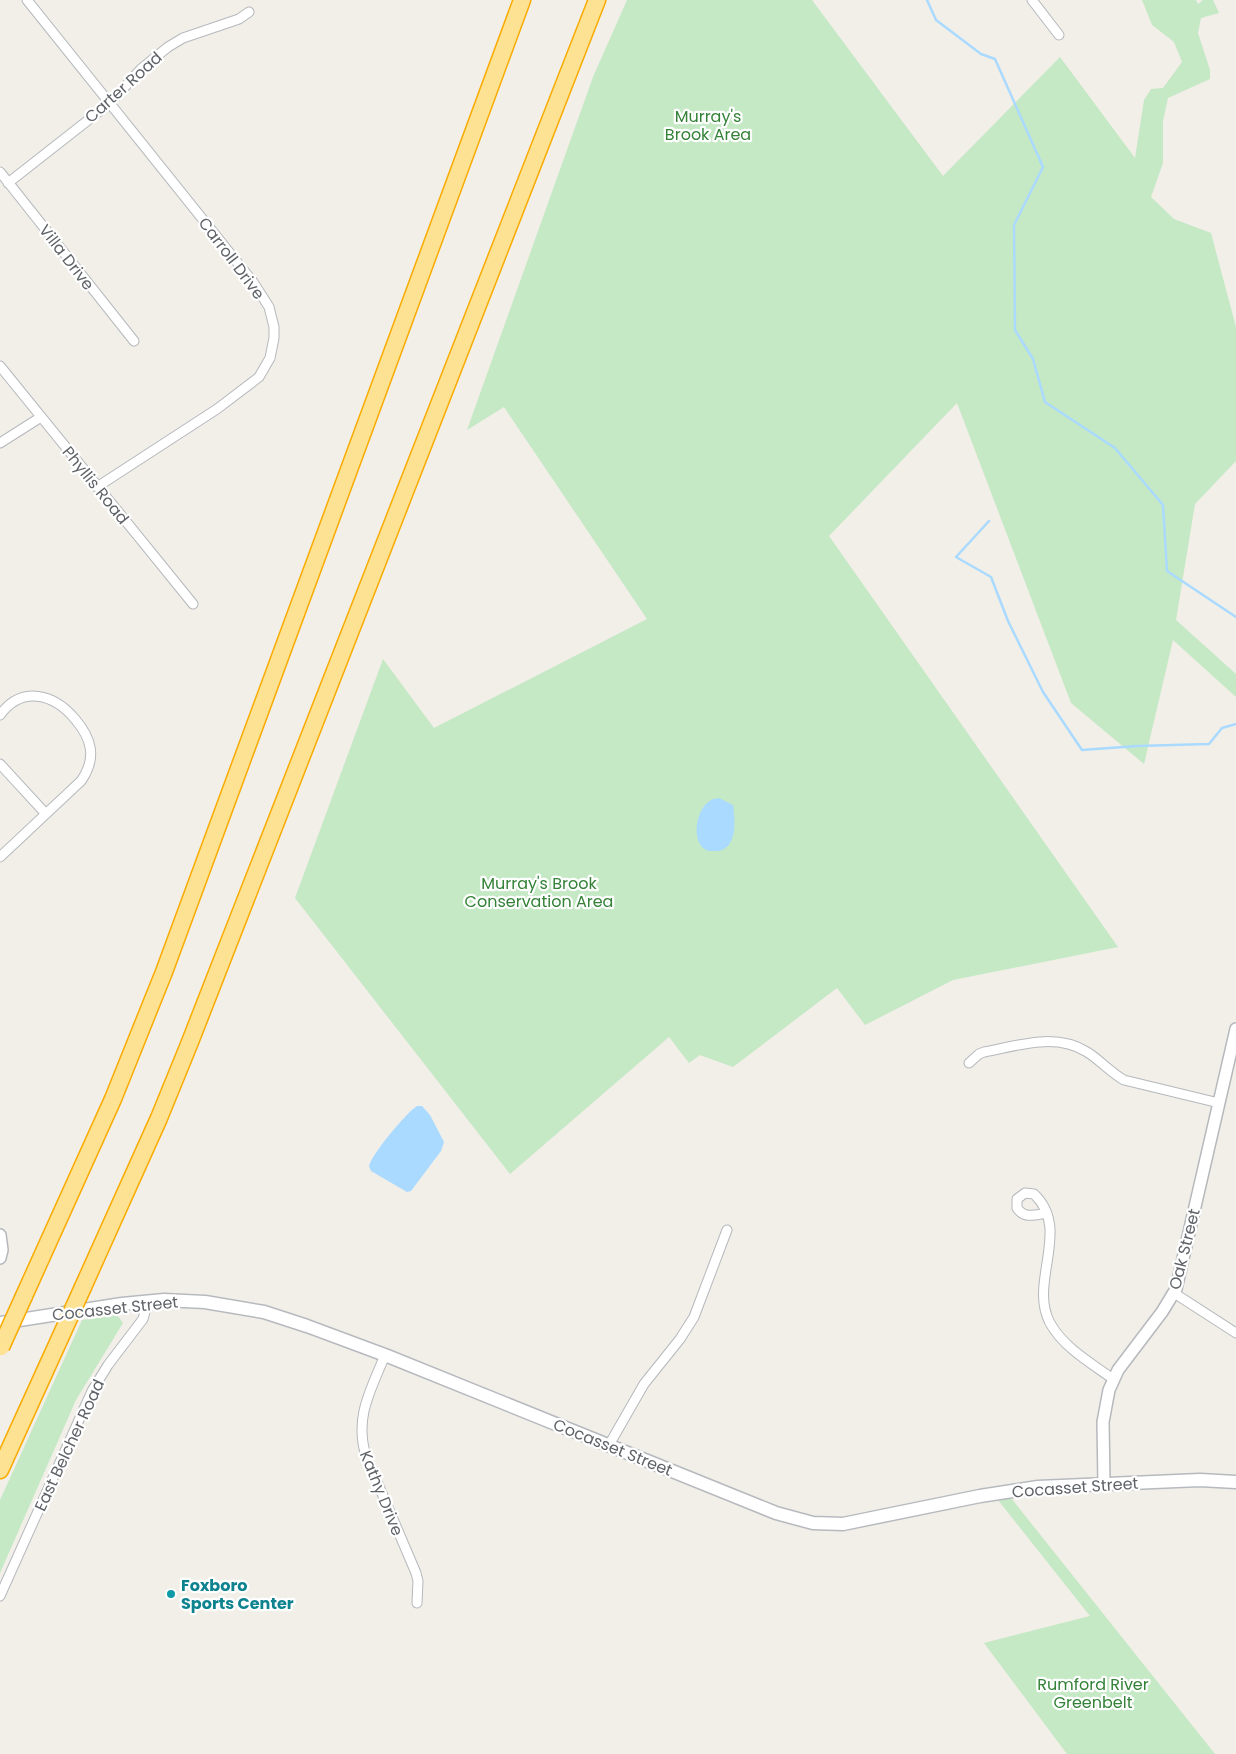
<svg xmlns="http://www.w3.org/2000/svg" width="1236" height="1754" viewBox="0 0 1236 1754" font-family="Poppins,sans-serif">
  <style>
    .green { fill: #c5e8c5 }
    .water { fill: #aadaff }
    .lines { fill: none; stroke-linecap: round; stroke-linejoin: round }
    .stream { stroke: #aadaff; stroke-width: 2.5 }
    .minor-casing { stroke: #b5b8bc; stroke-width: 11 }
    .tertiary-casing { stroke: #b5b8bc; stroke-width: 14 }
    .secondary-casing { stroke: #b6babf; stroke-width: 15 }
    .motorway-casing { stroke: #f9ab00; stroke-width: 19 }
    .minor { stroke: #fff; stroke-width: 9 }
    .tertiary { stroke: #fff; stroke-width: 11 }
    .secondary { stroke: #fff; stroke-width: 12 }
    .motorway { stroke: #fde293; stroke-width: 16 }
    .motorway-bridge-casing { stroke: #f9ab00; stroke-width: 19; stroke-linecap: butt }
    .motorway-bridge { stroke: #fde293; stroke-width: 16 }
    .culture-dot { fill: #0f9aa8; stroke: #fff; stroke-width: 2 }
    .labels { text-anchor: middle; stroke-width: 4.5; stroke-linejoin: round; paint-order: stroke }
    .street-label { font-size: 16px; fill: #5f6368; stroke: #fff }
    .park-label { font-size: 16px; fill: #348238; stroke: #fff }
    .culture-label { font-size: 16px; font-weight: bold; fill: #0d838f; stroke: #fff; text-anchor: start }
  </style>
  <rect width="100%" height="100%" fill="#f1efe8"/>
  <path class="green" d="M627 0H812L943 176 1060 57 1135 158 1144 100 1151 89 1163 88 1182 62 1174 42 1152 25 1142 0H1196L1198 4 1203 0H1213L1219 13 1201 18 1198 33 1210 70V79L1168 98 1163 121V163L1151 197 1174 219 1211 233 1236 327V461L1195 504 1176 620 1236 674V697L1173 640 1144 764 1071 703 957 403 829 536 1118 947 953 980 865 1025 837 988 733 1067 700 1055 689 1063 669 1037 510 1174 295 898 383 659 434 728 647 619 504 407 467 430 593 77Z
    M117 1315 123 1323 76 1400 0 1573V1500L82 1320Z
    M1011 1498 1215 1754H1067L984 1643 1090 1616 998 1500Z"/>
  <path class="water" d="M719 798 733 805C735 819 738 848 718 851 713 851 707 852 703 848 691 836 697 808 711 800 714 798 716 799 719 798Z
    M417 1106H422L430 1115 444 1142 441 1151 411 1191 407 1192 371 1171 369 1166C372 1154 406 1113 417 1106Z"/>
  <g class="lines">
    <path class="stream" d="M927 0 936 20 981 54 995 59 1043 167 1014 225 1015 330 1033 359 1045 402 1115 448 1163 505 1167 571 1236 617
      M989 521 956 557 991 577 1008 621 1043 692 1082 750 1137 746 1209 744 1222 728 1236 724"/>
    <g class="minor-casing">
      <path id="minor" d="M27 0 253 282 269 307 274 327V338L270 358 259 377 217 409 97 487
        M1032 0 1059 35
        M0 172 134 341
        M8 183 110 103 141 69 168 47 183 38 239 19 249 12
        M0 366 193 604
        M0 443 41 417
        M0 715C22 685 54 694 75 719 92 739 97 758 81 781L0 857
        M0 764 46 814
        M969 1063 979 1054 984 1052C1017 1046 1055 1032 1087 1052 1100 1060 1110 1072 1124 1080L1219 1103
        M1046 1213C1035 1215 1024 1219 1017 1208V1199L1025 1193 1034 1194C1072 1230 1028 1282 1050 1323 1064 1348 1091 1363 1113 1379
        M1174 1293 1236 1333
        M385 1355C371 1390 354 1417 366 1456L416 1573 418 1581 417 1603
        M609 1445 644 1384 680 1339 694 1317 727 1230
        M0 1596 92 1391 108 1365 143 1319 148 1301"/>
    </g>
    <g class="tertiary-casing">
      <path id="tertiary" d="M0 1235 2 1250 0 1258
        M1104 1484 1103 1422 1109 1390 1118 1370 1162 1312 1176 1289 1236 1029"/>
    </g>
    <g class="secondary-casing">
      <path id="secondary" d="M0 1323 122 1304 164 1300 205 1302 264 1312 307 1326 385 1355 776 1513 813 1523 843 1524 980 1496 1038 1487 1200 1480 1236 1482"/>
    </g>
    <g class="motorway-casing">
      <path id="motorway" d="M83 1287 159 1118 190 1042 597 0
        M24 1296 113 1099 164 972 522 0
        M0 1470 60 1338"/>
    </g>
    <use href="#minor" class="minor"/>
    <use href="#tertiary" class="tertiary"/>
    <use href="#secondary" class="secondary"/>
    <use href="#motorway" class="motorway"/>
    <g class="motorway-bridge-casing">
      <path id="motorway-bridge" d="M60 1338 83 1287
        M1 1347 24 1296"/>
    </g>
    <use href="#motorway-bridge" class="motorway-bridge"/>
  </g>
  <circle class="culture-dot" cx="171" cy="1594" r="5"/>
  <g class="labels">
    <g class="street-label">
      <text transform="translate(123 87) rotate(-42)" y="6">Carter Road</text>
      <text transform="translate(67 257) rotate(52)" y="6">Villa Drive</text>
      <text transform="translate(232 258) rotate(53)" y="6">Carroll Drive</text>
      <text transform="translate(96 485) rotate(51)" y="6">Phyllis Road</text>
      <text transform="translate(1184 1249) rotate(-76)" y="6">Oak Street</text>
      <text transform="translate(115 1308) rotate(-6)" y="6">Cocasset Street</text>
      <text transform="translate(69 1445) rotate(-65)" y="6">East Belcher Road</text>
      <text transform="translate(613 1447) rotate(22)" y="6">Cocasset Street</text>
      <text transform="translate(1075 1487) rotate(-4)" y="6">Cocasset Street</text>
      <text transform="translate(382 1493) rotate(68)" y="6">Kathy Drive</text>
    </g>
    <g class="park-label">
      <text x="708" y="122">Murray's<tspan x="708" dy="18">Brook Area</tspan></text>
      <text x="539" y="889">Murray's Brook<tspan x="539" dy="18">Conservation Area</tspan></text>
      <text x="1093" y="1690">Rumford River<tspan x="1093" dy="18">Greenbelt</tspan></text>
    </g>
    <g class="culture-label">
      <text x="181" y="1591">Foxboro<tspan x="181" dy="18">Sports Center</tspan></text>
    </g>
  </g>
</svg>
